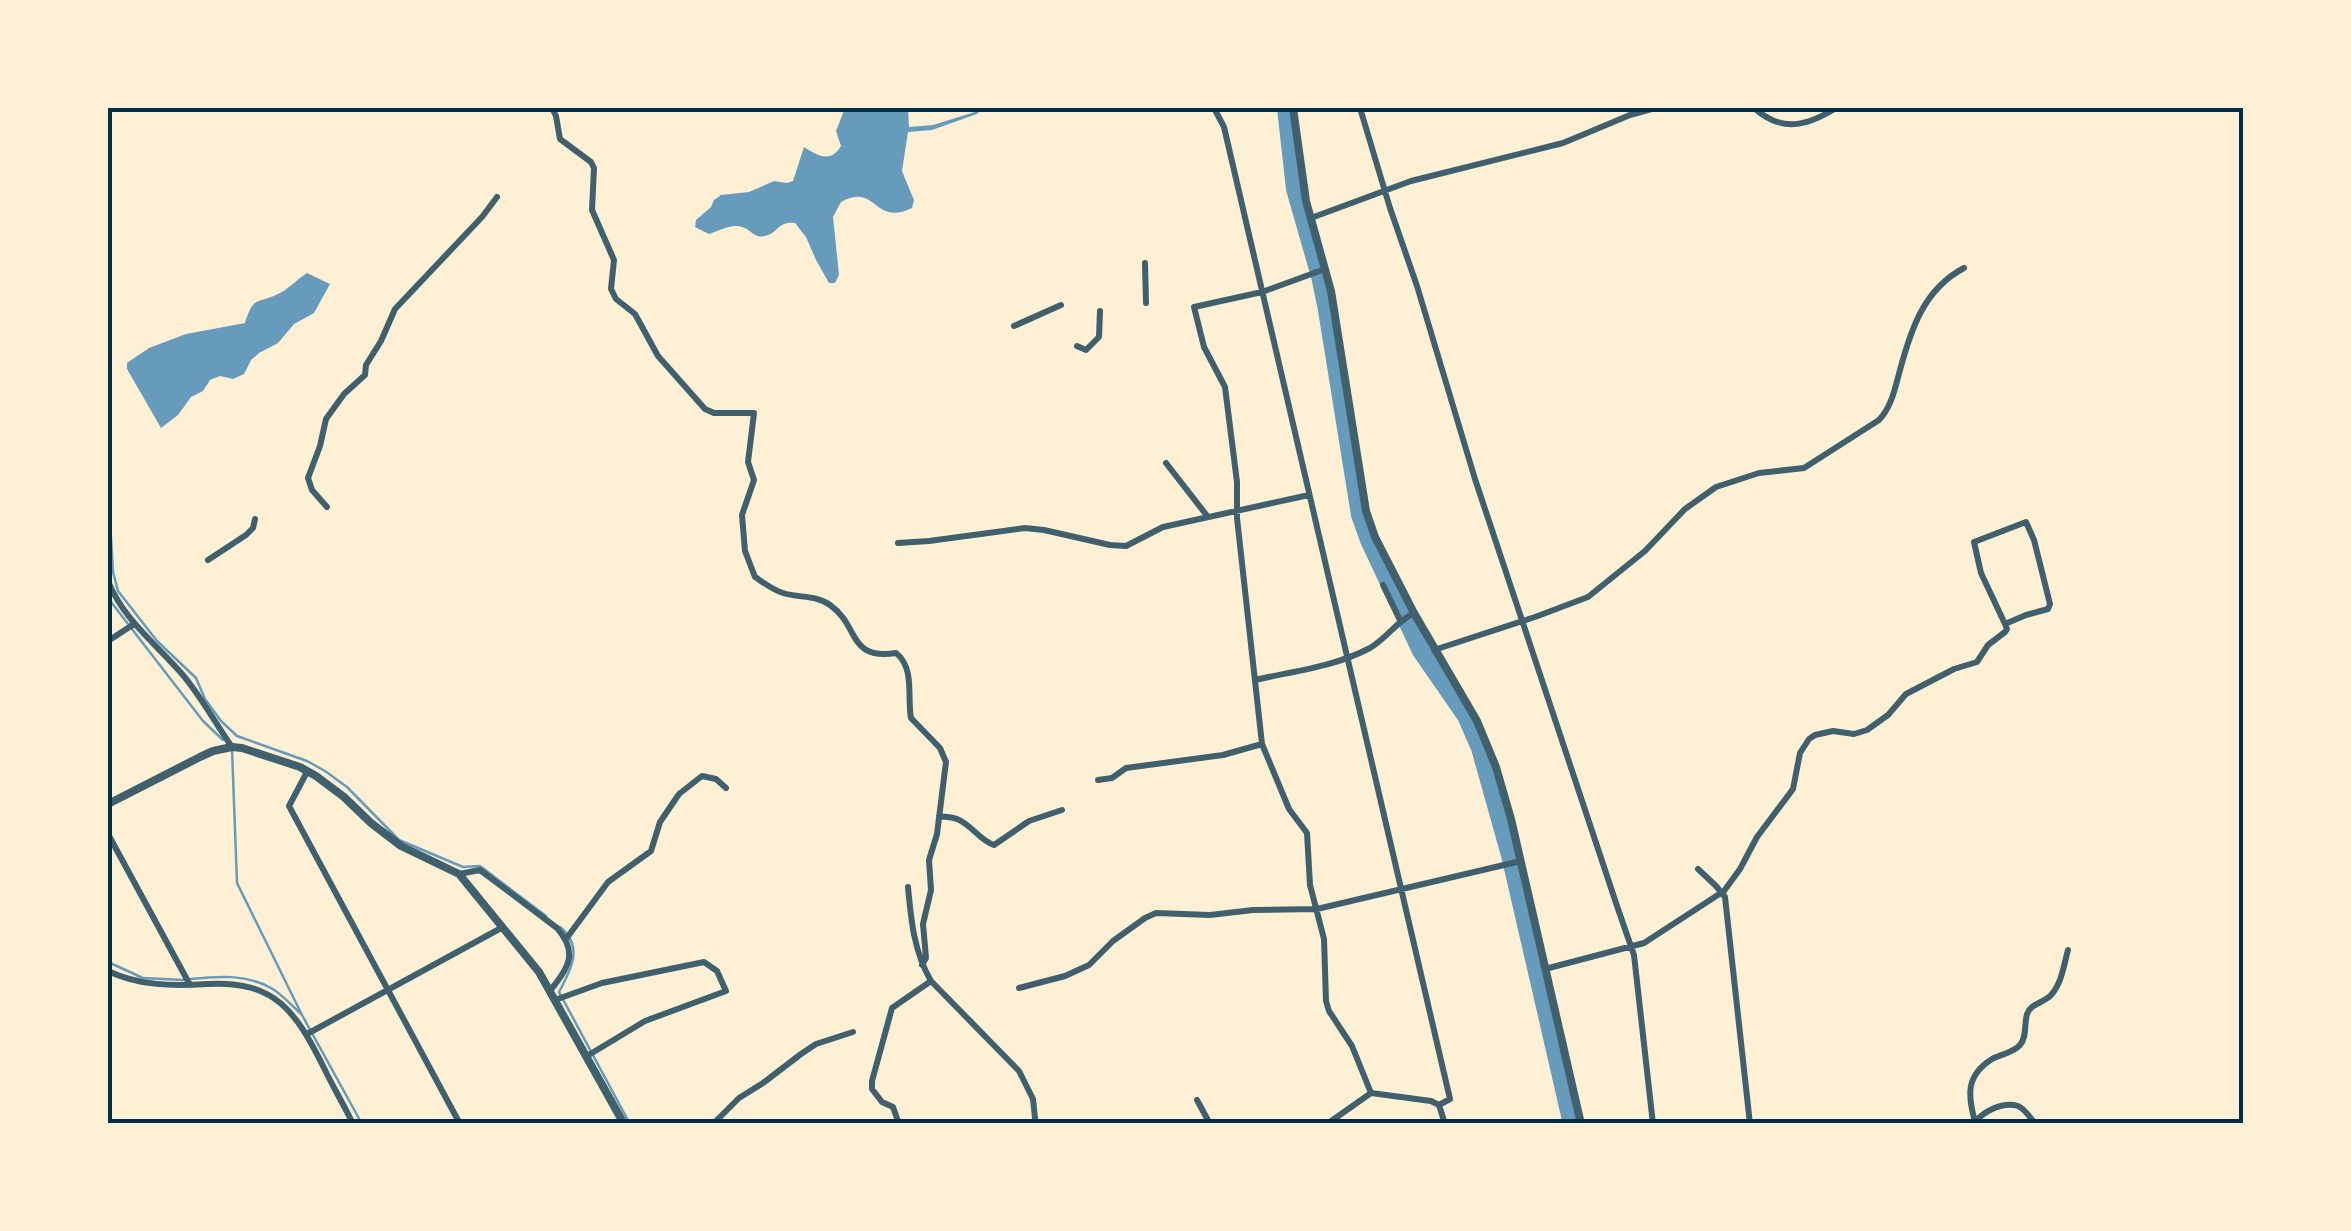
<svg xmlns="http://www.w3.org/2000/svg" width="2351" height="1231" viewBox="0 0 2351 1231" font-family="'Playfair Display',serif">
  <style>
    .water { fill: #669bbc }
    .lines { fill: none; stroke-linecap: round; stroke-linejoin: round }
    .stream { stroke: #669bbc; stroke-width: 2.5 }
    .river { stroke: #669bbc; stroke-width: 18 }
    .minor { stroke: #3f606c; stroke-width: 6 }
    .tertiary { stroke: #3f606c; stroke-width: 8 }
    .neatline { fill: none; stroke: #003049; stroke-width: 4 }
  </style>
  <rect width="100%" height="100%" fill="#fdf0d5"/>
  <path class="water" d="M845 108H908L909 127 933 125 981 110 977 114 932 130 908 132 902 171 914 200 912 208C873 227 877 182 841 202L833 217 839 275 835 283H829L816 260 806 237 795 223C777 221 779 233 765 236 754 239 751 229 742 227 732 223 718 231 709 234L695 227 696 220 711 207 714 200 721 195 749 192 774 181 787 183 793 181 804 147C817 155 830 164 841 146L836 131Z
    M307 273 330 284 314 313 294 324 278 343 259 353 251 360 244 374 233 379 220 376 210 380 203 391 191 397 178 415 161 428 127 369V363L149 348 186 334 245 323C254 294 257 305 280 293 290 288 297 279 307 273Z"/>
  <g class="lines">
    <path class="stream" d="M108 529 111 537 113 572 118 591 157 641 196 678 205 699 221 721 237 736 307 761 325 771 347 787 399 840 463 867 480 866 546 916
      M108 598 203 721 223 740
      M232 749 237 883 302 1015 362 1124
      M560 927C584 946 571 970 559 992L630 1124
      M108 962 143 978 183 980
      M191 979C218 976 246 974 271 988 282 994 292 1006 301 1014"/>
    <path class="river" d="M1286 108 1295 189 1320 276 1327 310 1360 515 1369 540 1421 651 1466 716 1480 748 1510 855 1572 1124"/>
    <path class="minor" d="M552 108 556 116 560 139 591 162 594 168 592 210 614 260 611 289 616 299 635 314 658 356 705 409 714 413H754L748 462 754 480 742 515 745 551 755 577C764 583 773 590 783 593 799 598 817 595 830 605 860 626 847 660 896 653 915 668 907 697 911 718L940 748 946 762 937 834 929 860 931 890 923 924 926 958 922 965
      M1214 108 1224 127 1450 1099 1439 1105
      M1360 108 1390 208 1417 286 1475 479 1617 906 1634 955 1653 1124
      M1754 108C1782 133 1807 126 1836 108
      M1311 218 1411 181 1563 143 1630 115 1655 108
      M1145 263 1146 303
      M1325 269 1262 292 1194 307 1204 347 1225 387 1237 482V518L1262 744 1289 809 1307 833 1310 885 1324 939 1326 1001 1329 1011 1352 1046 1371 1093 1431 1101 1439 1105 1445 1124
      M1014 326 1061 305
      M1077 346 1086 350 1099 337 1100 311
      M1166 463 1208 517
      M327 507 312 490 308 478 320 446 326 419 344 394 365 375 366 365 381 341 395 309 482 217 497 197
      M898 543 929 541 1025 528 1044 530 1110 545 1126 546 1163 527 1309 495
      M208 560 246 535 253 528 255 519
      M108 581C123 619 156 644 182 674 201 696 215 723 232 747
      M1383 585 1400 620
      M108 641 134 624
      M1434 650 1535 617 1588 597 1645 551 1685 509 1716 487 1759 473 1804 468 1879 420C1892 406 1895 388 1900 370 1911 329 1924 289 1964 268
      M1255 680C1294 671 1334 667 1370 648 1387 638 1396 622 1414 613
      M307 772 289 806 460 1124
      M1098 780 1112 778 1126 768 1223 755 1262 744
      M939 816C945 817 952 817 957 819 972 825 979 840 994 845L1029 821 1062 810
      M108 834 190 985
      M1698 869 1716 886 1725 897 1750 1124
      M459 874 480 870 557 928C579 953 568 968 550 991
      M908 887C911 920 914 952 931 981L1019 1071 1033 1099 1035 1118
      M566 939 608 882 651 851 660 822 679 794 702 776 716 779 726 788
      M1545 969 1644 943 1724 891 1740 869 1757 837 1793 789 1800 753 1809 739 1815 735 1833 731 1854 734 1867 730 1888 715 1906 694 1954 669 1977 662 1988 645 2005 632 2007 629 2005 624 2026 615 2048 609 2050 604 2034 540 2026 522 1974 542 1981 573 2005 624
      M108 971C139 986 173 986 207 984 276 980 296 1012 324 1068 333 1087 344 1105 353 1124
      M1019 988 1065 976 1089 965 1113 941 1145 918 1156 913 1210 915 1253 910 1317 909 1521 861
      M555 1000 602 983 704 962 717 971 726 991 645 1021 587 1056
      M307 1034 503 927
      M1197 1100 1210 1124
      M1975 1122C1968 1096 1965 1076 1992 1059 2001 1054 2013 1053 2020 1045 2027 1037 2024 1024 2027 1014 2031 1003 2044 1003 2051 995 2062 983 2064 964 2068 950
      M1974 1123C1983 1112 2002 1101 2018 1106 2025 1109 2030 1117 2035 1124
      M713 1124 739 1098 763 1083 801 1054 816 1044 853 1032
      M899 1124 893 1107 882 1102 872 1089V1081L892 1008 931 981
      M1327 1124 1371 1093"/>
    <path class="tertiary" d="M1293 108 1306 201 1331 291 1366 511 1375 537 1414 613 1477 721 1496 767 1511 819 1581 1124
      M108 804 200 757 213 751 232 747 242 748 300 767 316 776 344 797 371 823 401 846 459 874 539 972 624 1124"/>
  </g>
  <rect width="2351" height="1231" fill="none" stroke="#fdf0d5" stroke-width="220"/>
  <rect x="110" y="110" width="2131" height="1011" class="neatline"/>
</svg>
